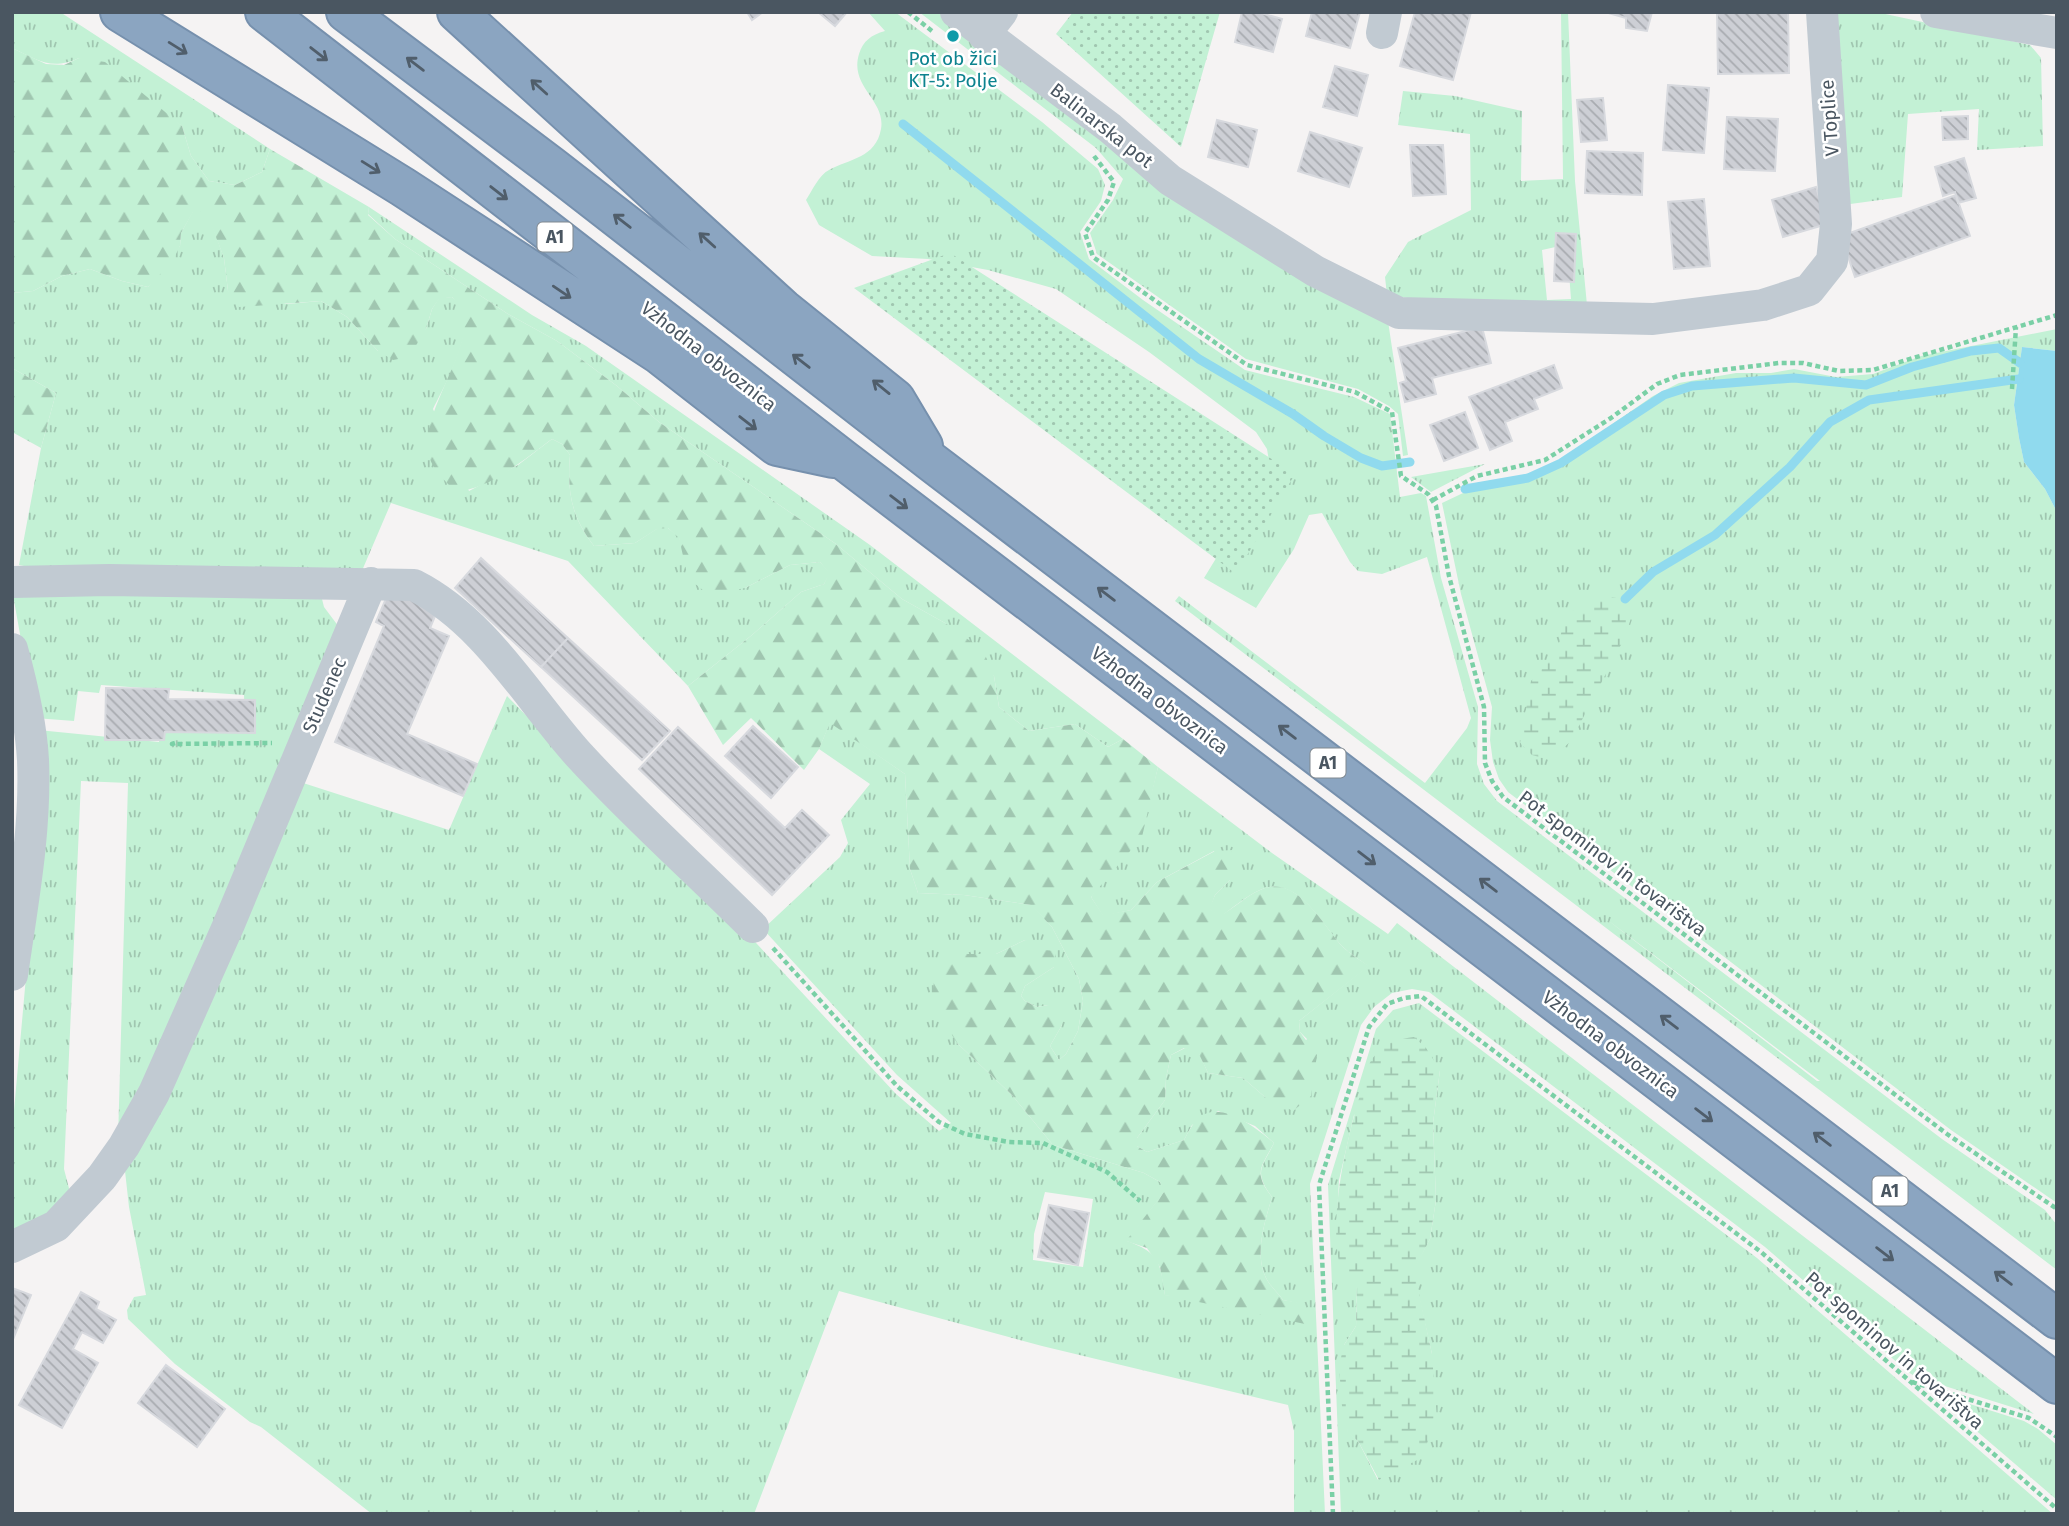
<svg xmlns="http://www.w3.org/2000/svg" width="2069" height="1526" viewBox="0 0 2069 1526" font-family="'Fira Sans',sans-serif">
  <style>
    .grass { fill: url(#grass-tufts); fill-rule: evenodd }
    .forest { fill: url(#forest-firs) }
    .wetland { fill: url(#wetland-marsh) }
    .garden { fill: url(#garden-dots) }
    .water { fill: #90daee }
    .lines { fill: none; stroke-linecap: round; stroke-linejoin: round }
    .stream { stroke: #90daee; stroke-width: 9 }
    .building { fill: url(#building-back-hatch); stroke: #d7d9de; stroke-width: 2 }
    .highway-casing { stroke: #7690ad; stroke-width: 42 }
    .path { stroke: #7ad0a6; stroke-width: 4.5; stroke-dasharray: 5 3.5; stroke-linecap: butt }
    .minor { stroke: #c1cad2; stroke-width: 32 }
    .highway { stroke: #8ba5c1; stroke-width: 38 }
    .oneway { stroke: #505e6b }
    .culture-dot { fill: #0f9aa8; stroke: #fff; stroke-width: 2.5 }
    .labels { text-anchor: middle; stroke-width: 5; stroke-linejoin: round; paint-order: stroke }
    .shield { fill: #fff; stroke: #808990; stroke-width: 2 }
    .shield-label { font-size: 18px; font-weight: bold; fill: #4a5661 }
    .culture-label { font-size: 19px; fill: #0d838f; stroke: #fff }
    .street-label { font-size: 19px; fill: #4a5661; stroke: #fff }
  </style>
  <defs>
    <pattern id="grass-tufts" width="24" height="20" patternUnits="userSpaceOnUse" patternTransform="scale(1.75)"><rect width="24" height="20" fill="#c3f1d5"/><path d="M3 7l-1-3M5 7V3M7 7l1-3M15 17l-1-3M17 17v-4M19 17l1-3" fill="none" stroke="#a0c6b0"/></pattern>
    <pattern id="forest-firs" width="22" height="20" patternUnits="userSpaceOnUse" patternTransform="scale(1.75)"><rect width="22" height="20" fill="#c3f1d5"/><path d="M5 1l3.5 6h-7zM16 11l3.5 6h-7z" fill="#a0c6b0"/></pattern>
    <pattern id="wetland-marsh" width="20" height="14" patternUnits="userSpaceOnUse" patternTransform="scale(1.75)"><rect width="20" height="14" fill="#c3f1d5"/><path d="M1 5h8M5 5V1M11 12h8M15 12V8" fill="none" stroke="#a0c6b0"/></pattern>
    <pattern id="garden-dots" width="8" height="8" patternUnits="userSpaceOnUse" patternTransform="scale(1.75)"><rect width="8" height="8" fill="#c3f1d5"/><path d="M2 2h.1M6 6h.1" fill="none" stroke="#a0c6b0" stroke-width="1.8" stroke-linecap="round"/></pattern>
    <pattern id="building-back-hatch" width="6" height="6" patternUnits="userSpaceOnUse" patternTransform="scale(1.75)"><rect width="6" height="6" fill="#cdcfd5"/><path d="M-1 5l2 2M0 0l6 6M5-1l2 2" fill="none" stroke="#a8abb0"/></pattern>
  </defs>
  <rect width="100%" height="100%" fill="#f5f3f3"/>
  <path class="grass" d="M12 12H60L270 149 262 172 235 185 209 181 191 156 182 126 79 58C51 71 38 60 12 48Z
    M868 12H895L1042 122 1098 169 1105 185 1101 201 1080 232 1089 259 1143 300 1245 370 1354 397 1390 414 1400 497 1421 493 1426 496 1441 578 1478 707 1477 764 1484 784 1497 801 1942 1139 2045 1210 2057 1225V1270L1175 601 1179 596 1425 783 1467 728 1471 718 1427 557 1382 574 1358 571 1350 562 1322 513 1309 515 1294 549 1256 608 1204 578 1256 493 1271 473 1267 449 1256 432 1149 352 1056 289 988 270 928 259 872 256 819 225 806 200C812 191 819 175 829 170 849 159 876 158 881 129 886 100 849 87 859 54 863 41 871 35 885 31ZM1601 915 1820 1081H1817Z
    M919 12H939L1103 136 1388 321 1408 455 1403 456 1398 414 1389 406 1358 389 1246 359 1097 254 1090 233 1113 200 1123 179 1096 148Z
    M1561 12H1568L1575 181 1587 305 1488 310 1387 295 1385 277 1408 242 1471 210 1470 134 1398 125 1403 91 1455 96 1522 111 1521 181 1563 179ZM1560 246H1567L1571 299 1547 300 1542 250Z
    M1834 12H1876L2030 45 2041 58 2043 146 1977 150 1979 109 1908 114 1902 197 1843 205Z
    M369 207 532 315 586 346 870 545 1123 739 1108 747 1075 724 1029 731 999 707 994 676 945 623 902 599 836 544 659 422 617 386 557 341 508 314 395 239 368 214Z
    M193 211H207L224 258 228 291 286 304 321 301 347 317 378 351 426 329 432 309 439 298 452 297C455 300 459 301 461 304 477 327 444 387 433 409L469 491 518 465 552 439 562 444 570 455C567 492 571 516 594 546L635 543 658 528H668L679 537 684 553 745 588 790 565 820 562 830 573 824 584 801 592 752 635 688 686 568 561 391 503 361 573 54 572 19 565 41 448 56 393 12 368V293L33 291 62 276 90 269 122 281 148 287 180 246 181 233Z
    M2057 329V351L2022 347 2014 405 2019 438 2024 462 2045 489 2057 512V1203L1951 1130 1508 792 1499 779 1493 762 1490 740 1492 707 1461 594 1442 503 1480 485 1520 480 1562 459 1653 396 1679 383 1736 373H1771L1794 369 1836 377 1873 374 1921 356Z
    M1485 464 1431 492 1411 477Z
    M320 591 324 607 339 627 314 696 118 1141 128 783 81 781 64 1169 71 1196 53 1211 12 1233V1133L37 854 38 730 159 742 161 726 245 728 244 695 101 685 99 693 78 691 74 721 35 718 13 595Z
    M507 696 612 803 744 930 896 1094 939 1131 951 1123 897 1075 763 929 840 857 848 843 841 820 870 784 819 749 830 722 905 774 910 869 918 893 964 895 1032 905 1052 927 1079 979 1083 1001 1078 1031 1066 1054 1059 1060 1050 1046 1062 1025 1048 1005 1037 1007 1025 1001 1021 996 1025 986 1054 967 1043 950 1025 940 996 954H959L957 1043 1012 1095 1053 1145 1144 1173 1160 1182 1165 1191 1127 1241C1160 1253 1160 1262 1165 1295L1302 1304 1283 1300C1278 1293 1270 1286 1266 1278 1254 1254 1265 1221 1272 1197 1253 1172 1262 1167 1274 1143L1255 1126 1218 1111 1192 1125 1184 1140 1147 1152 1137 1146V1138L1165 1100 1166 1078 1171 1055 1185 1048 1199 1053 1208 1073 1243 1078 1265 1097 1307 1039 1300 1032 1299 1021 1368 966C1360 960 1350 954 1342 946 1323 926 1297 873 1260 890 1246 896 1233 908 1220 917L1209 909 1215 895 1230 880 1214 851 1157 882 1131 910 1103 916 1091 897 1147 811 1158 767 1272 853 1388 934 1397 923 2034 1414 1916 1377 1908 1372 1765 1247 1429 992 1412 989 1392 993 1374 1007 1361 1025 1310 1184 1325 1514H1294V1431L1288 1405 1042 1346 839 1291 754 1514H372L261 1427 250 1422 175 1364 128 1319 127 1310 134 1297 146 1295 129 1207 124 1162 297 781 449 830ZM1045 1192 1093 1199 1083 1267 1033 1260 1034 1234Z
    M1419 1003 1757 1258 2053 1514H1341L1328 1185 1376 1029 1393 1010ZM1440 1070 1433 1123 1436 1200 1430 1239 1413 1270 1432 1354 1378 1480 1358 1441 1348 1432 1344 1345 1356 1326 1357 1286 1337 1217 1339 1180 1354 1115Z
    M1938 1394 2024 1421 2038 1429 2057 1445V1500L1937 1397Z"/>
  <path class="forest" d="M12 48 46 64 64 65 79 58 105 62 182 126 191 156 209 181 235 185 262 172 270 149 369 207 368 215 395 239 508 314 557 341 617 386 659 422 836 544 902 599 945 623 983 650 994 676 999 707 1029 731 1075 724 1108 747 1123 739 1158 767 1142 837 1091 897 1103 915 1131 910 1157 882 1215 851 1232 850 1230 880 1215 895 1210 909 1220 916C1233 909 1246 896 1260 890 1297 872 1323 926 1343 947 1350 954 1360 960 1369 966L1299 1021 1300 1032 1317 1055 1311 1096 1293 1111 1265 1097 1243 1078 1208 1073 1199 1054 1184 1048 1171 1055 1166 1078 1165 1100 1137 1138V1146L1147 1152 1184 1140C1189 1131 1194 1119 1205 1114 1226 1104 1259 1130 1274 1143 1261 1167 1253 1173 1272 1197 1265 1221 1254 1254 1266 1278 1270 1286 1278 1293 1283 1300L1302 1303 1305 1324 1165 1295 1160 1267 1147 1248 1126 1241 1164 1192 1160 1182 1144 1173 1053 1145 1012 1095 957 1043 931 1002 937 962 959 954H996L1025 940 1035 941 1044 950 1056 951 1054 967 1025 986 1021 996 1025 1001 1037 1007 1048 1005 1056 1006 1062 1025 1050 1046 1059 1060 1066 1054 1078 1031 1083 1001 1079 979 1052 927 1031 905 964 895 918 893 910 869 905 774 830 723 819 749 804 770 751 718 723 745 688 686 752 635 801 592 824 584 829 573 820 562 790 565 745 588 709 595 688 578 679 538 668 528 657 529 635 543 594 546C571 516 567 492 570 455L562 444 552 439C526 458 488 491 455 491 446 482 432 469 429 456 415 410 493 330 452 297L439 299 432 309 426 329 409 357 393 360 378 351 347 317 321 301 239 307 228 291 224 258 206 211 193 212 181 233 180 246 172 262 148 287 122 281 90 269 62 276 33 291 12 293Z
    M12 368 56 393 41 448 12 432Z"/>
  <path class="wetland" d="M1600 596 1625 599 1631 618 1625 637 1571 741 1550 760 1532 755 1520 743 1531 681 1549 661 1557 659C1564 619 1560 613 1600 596Z
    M1414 1037 1426 1048 1440 1070 1433 1123 1436 1200 1430 1239 1414 1270 1432 1354 1437 1419 1421 1458 1379 1480 1358 1441 1348 1433 1342 1406 1339 1366 1344 1345 1356 1326 1357 1287 1344 1280C1325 1230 1345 1146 1360 1095 1364 1084 1366 1068 1372 1059 1386 1042 1394 1040 1414 1037Z"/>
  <path class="garden" d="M1073 12H1220L1181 147 1056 34Z
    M950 253 1295 474 1236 574 854 288Z"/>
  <path class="water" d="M2022 347 2057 351V512L2045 489 2024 462 2019 438 2014 405Z"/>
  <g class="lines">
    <path class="stream" d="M903 124 1199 359 1293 414 1324 436 1361 458 1382 466 1410 462
      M1465 489 1528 478 1561 463 1664 395 1692 386 1794 378 1866 385 1912 367 1971 351 1999 348 2020 363
      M1625 599 1653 572 1715 535 1790 467 1830 422 1869 400 2019 379"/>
  </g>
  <path class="building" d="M747 12H763L752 20Z
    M818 12H847L835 26Z
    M1242 12H1257L1282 19 1273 52 1235 42Z
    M1312 12H1360L1350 48 1306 36Z
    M1415 12H1471L1453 80 1400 66Z
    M1605 12H1652L1647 31 1626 28V18Z
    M1717 12H1788L1789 73 1718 74Z
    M1335 66 1368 75 1357 116 1323 107Z
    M1668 85 1709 88 1704 153 1663 150Z
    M1603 98 1607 140 1581 142 1577 100Z
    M1968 116V139L1943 140 1942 117Z
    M1727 117 1778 119 1775 171 1724 169Z
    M1217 120 1257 130 1248 167 1208 157Z
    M1310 132 1362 148 1349 187 1298 171Z
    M1410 145H1443L1446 194 1413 196Z
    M1587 151 1643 153 1642 195 1585 193Z
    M1964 158 1976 198 1958 203 1955 192 1943 196 1935 167Z
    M1816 187 1827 224 1783 237 1772 200Z
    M1956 195 1970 236 1855 277 1841 236Z
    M1704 199 1710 266 1674 269 1668 202Z
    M1556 233 1576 234 1574 282 1554 281Z
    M1482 327 1491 363 1432 378 1436 394 1405 402 1400 383 1406 381 1398 348Z
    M1554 365 1562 388 1534 399 1538 409 1505 422 1512 441 1490 450 1469 397Z
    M1465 412 1478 448 1444 461 1430 425Z
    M481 558 568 638 541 667 455 588Z
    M390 589 438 609 430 628 449 636 407 734 477 764 463 796 335 742 384 626 376 622Z
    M568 638 670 731 642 760 541 667Z
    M106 688 169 689 168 699 255 700V733L165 732 164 740H105Z
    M753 726 798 767 771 798 725 756Z
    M678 727 785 828 802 810 829 835 772 895 639 769Z
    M1049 1205 1089 1213 1078 1265 1038 1257Z
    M12 1288 31 1295 12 1342Z
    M81 1292 99 1302 96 1309 116 1320 103 1343 82 1332 73 1349 98 1363 62 1428 19 1405Z
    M166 1365 225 1409 197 1447 138 1403Z"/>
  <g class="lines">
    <g class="highway-casing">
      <path id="highway" d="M120 12 403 187 659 354 777 446 833 458
        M265 12 845 461 2057 1384
        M346 12 552 167 933 463 2057 1319
        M457 12 783 309 895 399 923 446"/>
    </g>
    <path class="path" d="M908 12 932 31
      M1094 156 1114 182 1108 200 1085 233 1093 257 1247 365 1355 392 1392 412 1401 476 1428 494 1436 506 1449 576 1484 707 1485 763 1492 781 1503 797 1947 1134 2057 1209
      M2012 389 2016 327
      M1433 500 1477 476 1545 460 1611 418 1657 384 1680 375 1779 363H1803L1839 371 1873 370 2057 315
      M175 743 172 744 272 743
      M773 948 897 1086 939 1122 965 1134 1009 1142 1043 1143 1107 1172 1140 1201
      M1912 1382 2029 1418 2057 1437
      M1333 1514 1319 1185 1369 1027 1387 1004 1404 998 1421 996 1761 1252 2057 1509"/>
    <path class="minor" d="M956 12 1110 128 1170 180 1315 271 1399 313 1653 319 1763 305 1809 290 1832 261 1836 224 1822 12
      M1936 12 2057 33
      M1382 33 1386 12
      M984 35 1002 12
      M12 582 109 580 414 585C485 621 527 697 579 755 634 815 696 870 753 927
      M12 649C22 685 31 723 33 760 36 832 22 904 12 975
      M12 1247 56 1226 102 1177 124 1146 154 1093 229 924 371 583"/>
    <use href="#highway" class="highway"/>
  </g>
  <defs><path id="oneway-shaft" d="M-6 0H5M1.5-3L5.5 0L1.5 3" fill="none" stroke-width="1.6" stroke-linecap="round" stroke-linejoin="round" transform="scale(1.75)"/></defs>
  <g class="oneway">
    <use href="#oneway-shaft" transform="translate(178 48) rotate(32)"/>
    <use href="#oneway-shaft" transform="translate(319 54) rotate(38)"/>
    <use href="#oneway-shaft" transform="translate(415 64) rotate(-143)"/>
    <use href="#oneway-shaft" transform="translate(539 87) rotate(-138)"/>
    <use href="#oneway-shaft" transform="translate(371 167) rotate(32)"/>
    <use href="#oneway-shaft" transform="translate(499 193) rotate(38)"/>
    <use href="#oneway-shaft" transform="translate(622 221) rotate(-142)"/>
    <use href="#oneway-shaft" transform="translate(707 240) rotate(-138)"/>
    <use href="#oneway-shaft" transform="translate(562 292) rotate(34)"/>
    <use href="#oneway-shaft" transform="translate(801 361) rotate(-142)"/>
    <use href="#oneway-shaft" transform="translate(881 387) rotate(-141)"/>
    <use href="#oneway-shaft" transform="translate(748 423) rotate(38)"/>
    <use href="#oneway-shaft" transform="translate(899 502) rotate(37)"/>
    <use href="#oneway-shaft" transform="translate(1106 594) rotate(-143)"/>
    <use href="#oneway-shaft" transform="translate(1287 732) rotate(-143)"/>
    <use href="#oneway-shaft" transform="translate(1367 858) rotate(37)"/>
    <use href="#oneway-shaft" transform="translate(1488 885) rotate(-143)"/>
    <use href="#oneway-shaft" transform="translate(1669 1022) rotate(-143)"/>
    <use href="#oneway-shaft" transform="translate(1704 1115) rotate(37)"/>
    <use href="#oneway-shaft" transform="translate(1822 1139) rotate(-143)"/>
    <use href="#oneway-shaft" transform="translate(1885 1254) rotate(37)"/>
    <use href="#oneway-shaft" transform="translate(2003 1278) rotate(-143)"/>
  </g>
  <circle class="culture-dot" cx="953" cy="36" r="7"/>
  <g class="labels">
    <g class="shield">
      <rect x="537.5" y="222.5" width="35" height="29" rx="5"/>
      <rect x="1310.5" y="748.5" width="35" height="29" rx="5"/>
      <rect x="1872.5" y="1176.5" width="35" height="29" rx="5"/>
    </g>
    <g class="shield-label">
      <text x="555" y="243">A1</text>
      <text x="1328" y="769">A1</text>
      <text x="1890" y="1197">A1</text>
    </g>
    <g class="culture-label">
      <text x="953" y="65">Pot ob žici<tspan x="953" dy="22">KT-5: Polje</tspan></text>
    </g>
    <g class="street-label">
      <text transform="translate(1829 118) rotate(-94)" y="7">V Toplice</text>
      <text transform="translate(1102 125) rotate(38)" y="7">Balinarska pot</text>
      <text transform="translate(709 356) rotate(38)" y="7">Vzhodna obvoznica</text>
      <text transform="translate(324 695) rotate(-66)" y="7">Studenec</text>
      <text transform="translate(1160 700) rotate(37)" y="7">Vzhodna obvoznica</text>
      <text transform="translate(1613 863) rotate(37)" y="7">Pot spominov in tovarištva</text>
      <text transform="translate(1611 1044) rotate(37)" y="7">Vzhodna obvoznica</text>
      <text transform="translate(1895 1350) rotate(41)" y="7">Pot spominov in tovarištva</text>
    </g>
  </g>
  <rect width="2069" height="1526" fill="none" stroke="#4a5661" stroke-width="28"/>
</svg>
